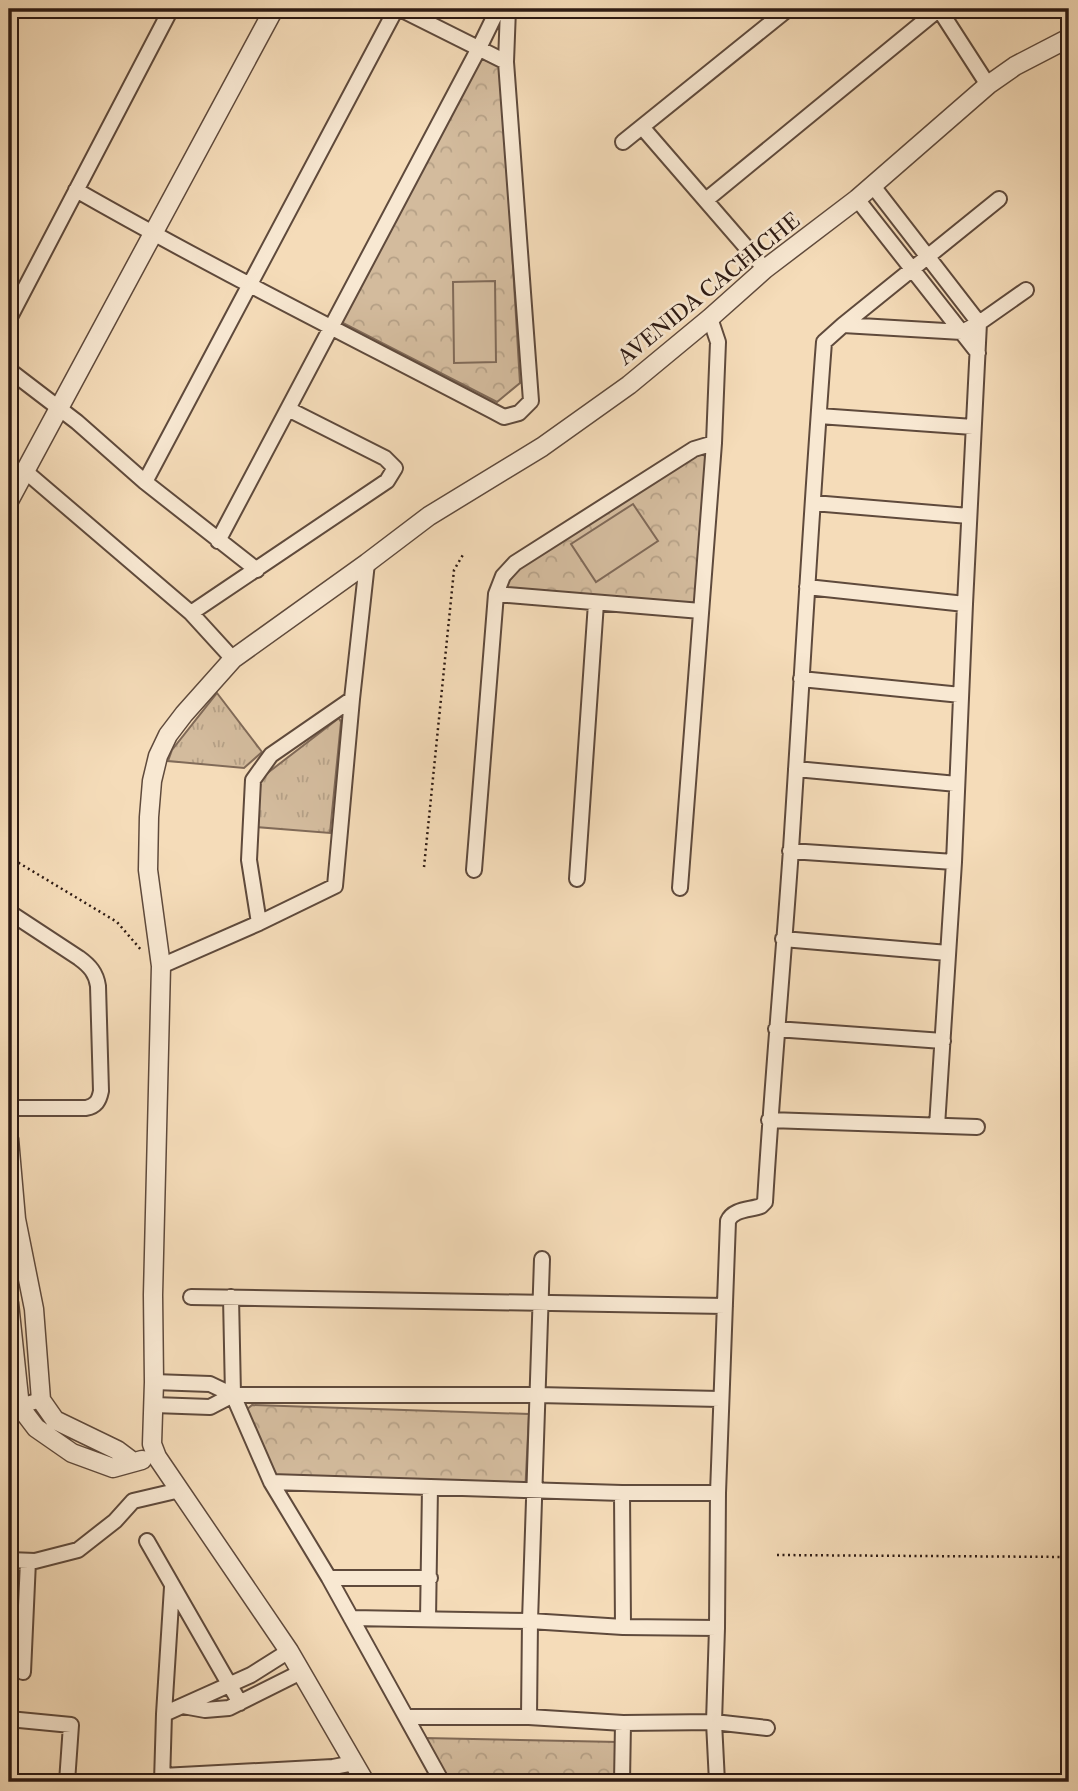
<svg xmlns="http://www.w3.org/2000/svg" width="1078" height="1791" viewBox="0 0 1078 1791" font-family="'Libre Caslon Text',serif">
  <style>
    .grass { fill: url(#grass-tufts); stroke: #806a58; stroke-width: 2 }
    .park { fill: url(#park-crowns); stroke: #806a58; stroke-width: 2 }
    .garden { fill: #d3bb9d; stroke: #806a58; stroke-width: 2 }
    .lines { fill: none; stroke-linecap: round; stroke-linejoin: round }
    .minor-casing { stroke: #5f4a3c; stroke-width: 18 }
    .tertiary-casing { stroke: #5f4a3c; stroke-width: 21 }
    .path { stroke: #2d1a13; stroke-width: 2.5; stroke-dasharray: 2 3.5; stroke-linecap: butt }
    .minor { stroke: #f8e8d2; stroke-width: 14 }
    .tertiary { stroke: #f8e8d2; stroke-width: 18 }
    .labels { text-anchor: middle; stroke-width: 5; stroke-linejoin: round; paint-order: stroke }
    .street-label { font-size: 21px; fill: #2d1a13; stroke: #f8e8d2 }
  </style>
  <defs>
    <pattern id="grass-tufts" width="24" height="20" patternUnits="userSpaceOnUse" patternTransform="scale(1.75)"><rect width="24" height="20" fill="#d3bb9d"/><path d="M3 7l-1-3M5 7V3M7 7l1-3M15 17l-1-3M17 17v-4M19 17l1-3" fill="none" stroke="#b5a086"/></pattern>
    <pattern id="park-crowns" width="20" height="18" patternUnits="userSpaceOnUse" patternTransform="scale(1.75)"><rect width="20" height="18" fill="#d3bb9d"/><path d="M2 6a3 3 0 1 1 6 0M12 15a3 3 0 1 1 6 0" fill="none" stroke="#b5a086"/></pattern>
  </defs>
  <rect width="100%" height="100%" fill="#f5dcb9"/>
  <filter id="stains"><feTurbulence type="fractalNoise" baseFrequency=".00286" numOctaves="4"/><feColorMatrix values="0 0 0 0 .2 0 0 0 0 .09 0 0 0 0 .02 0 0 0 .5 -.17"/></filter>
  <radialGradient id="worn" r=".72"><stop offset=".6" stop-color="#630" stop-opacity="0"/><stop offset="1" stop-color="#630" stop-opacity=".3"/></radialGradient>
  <path class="grass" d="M217 693 262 752 244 768 168 761 172 750Z
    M339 718 341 722 330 833 256 827 261 778Z"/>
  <path class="park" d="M478 57 501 67 520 383 497 402 339 321Z
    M697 453 706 456 696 604 510 593 506 585 519 568Z
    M252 1405 529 1414 525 1495 277 1486 245 1411Z
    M424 1738 618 1742 616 1782H444Z"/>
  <path class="garden" d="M495 281 496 362 454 363 453 282Z
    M633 504 658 541 596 582 571 544Z"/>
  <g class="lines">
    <g class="minor-casing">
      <path id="minor" d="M400 9 506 62
        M939 9 988 85
        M642 127 765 269
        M623 142 788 9
        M873 186 979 323 965 604
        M76 190C216 270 361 342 504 417L519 413 531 401 506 62 508 9
        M857 199 978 353
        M706 200 939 9
        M9 319 171 9
        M843 325 962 332 979 323 1026 290
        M9 370 77 422 145 482 257 570
        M819 416 973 427
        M25 471 191 613 233 659
        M145 482 396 9
        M813 503 969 516
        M218 541 479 48 498 9
        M807 587 965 604 954 862
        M496 594 701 611
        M191 613 387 481 395 468 385 458 288 409
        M801 679 961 695
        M796 769 957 784
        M790 851 954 862 937 1126
        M474 870 496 594 503 576 515 563 694 449 714 443
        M577 879 596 603
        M680 888 714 443 718 342 710 318
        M9 912 79 958C90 966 96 973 98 986L101 1091C99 1101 96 1106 86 1108H9
        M259 923 249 860 253 780 271 755 352 699
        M783 939 948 953
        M161 966 259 923 335 886 352 699 367 563
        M776 1029 943 1041
        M769 1120 977 1127
        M191 1297 725 1306
        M231 1297 233 1395 271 1482 329 1578 442 1782
        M154 1382 210 1384 233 1395H537L720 1399
        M154 1405 210 1407 233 1395
        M9 1409 41 1400
        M271 1482 622 1493H718
        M622 1493 623 1627
        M147 1541 240 1703
        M9 1560 35 1561 78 1550 115 1521 133 1501 180 1490
        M329 1578H430
        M351 1618 530 1621 623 1627 717 1628
        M428 1619 430 1487
        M23 1672 28 1561
        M183 1706 205 1710 229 1708 301 1672
        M164 1714 172 1587
        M407 1717H529L623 1723 714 1722 767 1728
        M529 1717 530 1621 542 1259
        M9 1719 71 1725 67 1782
        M162 1776 333 1767 354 1763
        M162 1782 164 1714 251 1675 289 1651
        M622 1782 623 1723
        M717 1782 714 1722 717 1628 718 1493 728 1221C733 1209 750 1210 761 1206L765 1202C772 1084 783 966 791 849 802 680 811 511 824 342L843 325 999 199"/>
    </g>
    <g class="tertiary-casing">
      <path id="tertiary" d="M9 501 274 9
        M9 1139 16 1219 34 1309 41 1400 55 1420 117 1450 133 1462
        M9 1303 20 1407 36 1428 72 1453 113 1468 142 1460
        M365 1782 289 1651 157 1457 152 1444 154 1382 153 1295 161 966 148 870 149 817 152 781 158 756 168 735 184 714 233 659 367 563 429 516 542 447 629 385 710 318 765 269 857 199 988 85 1015 66 1069 38"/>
    </g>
    <path class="path" d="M9 857 117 922 142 951
      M424 867 454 570 464 553
      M777 1555 1069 1557"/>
    <use href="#minor" class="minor"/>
    <use href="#tertiary" class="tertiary"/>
  </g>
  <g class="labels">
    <g class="street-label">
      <text transform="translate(709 289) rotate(-39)" y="7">AVENIDA CACHICHE</text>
    </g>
  </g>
  <rect width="1078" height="1791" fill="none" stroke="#f5dcb9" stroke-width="35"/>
  <rect x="10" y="10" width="1057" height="1770" fill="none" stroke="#2d1a13" stroke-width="3.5"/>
  <rect x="18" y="18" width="1043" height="1756" fill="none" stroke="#2d1a13" stroke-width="2"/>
  <rect width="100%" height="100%" filter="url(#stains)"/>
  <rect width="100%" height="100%" fill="url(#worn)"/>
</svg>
